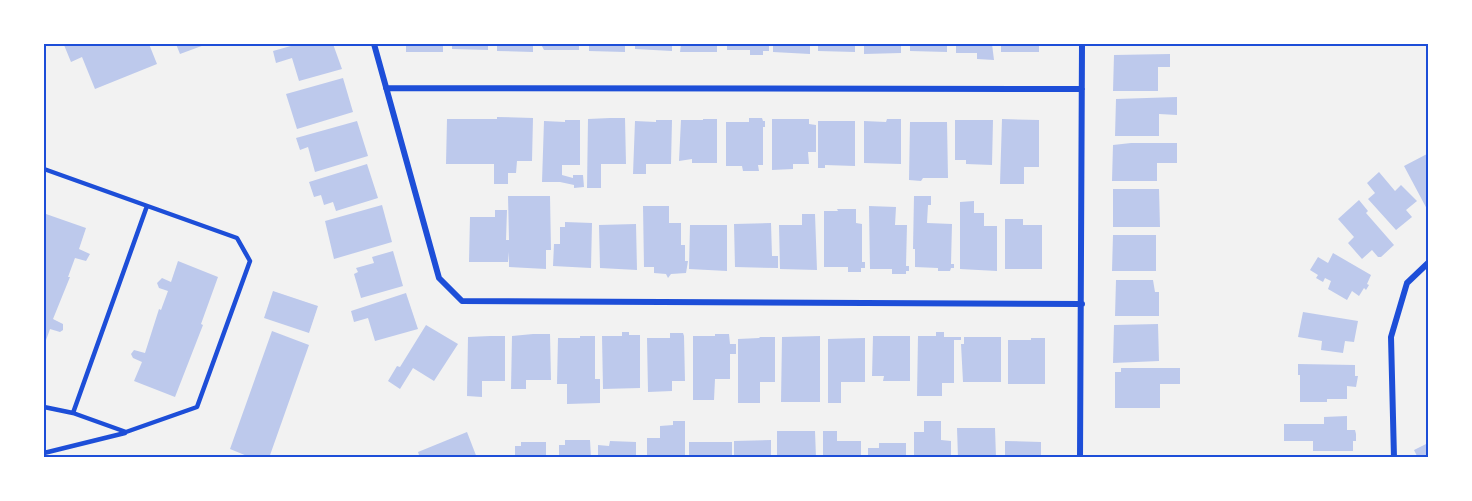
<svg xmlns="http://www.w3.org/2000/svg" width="1472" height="501" viewBox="0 0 1472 501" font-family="Literata,serif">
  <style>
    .building { fill: #bdc9ec }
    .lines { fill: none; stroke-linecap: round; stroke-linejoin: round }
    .service { stroke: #1d4ed8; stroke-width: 4.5 }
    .minor { stroke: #1d4ed8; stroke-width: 6 }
    .neatline { fill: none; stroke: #1d4ed8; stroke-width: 2 }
  </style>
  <rect width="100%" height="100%" fill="#f2f2f2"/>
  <path class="building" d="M67 44H149L157 64 95 89 82 57 71 62 64 45Z
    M176 44H207L180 54Z
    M298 44H333L342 69 299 81 292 58 276 63 273 51Z
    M406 44H443V52H406Z
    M452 44H488V50L452 49Z
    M497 44H533V52L497 51Z
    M541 44H579V50H544Z
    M589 44H625V52L589 51Z
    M635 44H672V51L635 49Z
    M681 44H717V52H680Z
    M727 44H769V51H763V55H750V50H727Z
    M773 44H810V54L773 52Z
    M818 44H855V52L818 51Z
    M864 44H901V53L864 54Z
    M910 44H947V52L910 51Z
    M956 44H992L994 60 977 59V53H956Z
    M1001 44H1039V52H1001Z
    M1112 44H1157V46H1112Z
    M1170 54V67H1158V91H1113L1114 55Z
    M343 78 353 112 297 129 286 94Z
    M1177 97V115L1159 114V136H1115L1116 99Z
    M497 117 533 118 532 161H517L516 173H508V184H494V164H446L447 119H497Z
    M610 118H625L626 164H601V188H587L588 119Z
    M749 118H762L763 121H765V127H763V165H758L759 171H743L742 166H726V122H749Z
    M703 119H717V163H692V159L679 161 681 120H703Z
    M772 119H809V124L816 125V152H808L809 164H793V169L772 170Z
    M887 119H901V164L864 163V121L886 122Z
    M1002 119 1039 120V167H1024V184H1000Z
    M565 120H580V165H562V175L573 178V175H583L584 187 574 188V185L560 182H542L544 121 565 122Z
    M656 120H672L671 164H646V174H633L635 121 656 122Z
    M955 120H993L992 165 966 164V160H955Z
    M357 121 368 156 315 172 308 147 300 150 296 138Z
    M818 121H855V166L825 165V168H818Z
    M910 122H947L948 178H923L921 181 909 180Z
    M1131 143H1177V163H1157V181H1112L1113 145Z
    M1427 154 1428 157V211L1404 166Z
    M367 164 378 198 336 211 333 202 324 205 321 195 314 197 309 182Z
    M1379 172 1395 191 1401 185 1417 201 1406 210 1412 217 1396 230 1368 199 1375 193 1367 183Z
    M1113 189H1159L1160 227H1113Z
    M508 196H550L551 250H546V269L509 267V252L508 262H469L470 217H495V210H507L506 240H509Z
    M914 196H931V205H928L927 223 952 224 951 264H954V268H951L950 271H938V268L915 267V249H913Z
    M1359 200 1368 211 1366 213 1394 245 1381 257H1378L1372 250 1362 259 1348 243 1354 237 1338 219Z
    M974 201V213H984V226H997V271L960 269V202Z
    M382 205 392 242 334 259 325 221Z
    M643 206H669V223H681V245H685V261H688L686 273 671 274 668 278 666 274 654 273V267H644Z
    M869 206 896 207 895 225H907L906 266H909V271H906V274H892V269H870Z
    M837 209H856V223L862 224V262H865V268H861V272H848V267H824V211H838Z
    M46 214 86 228 79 249 90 254 86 261 75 258 68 277H70L53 319 63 324V330L60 332 50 329 44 346V220Z
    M802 214H815L817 270 780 269 779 225H802Z
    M1005 219H1023V225H1042V269H1005Z
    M565 222 592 223 591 268 553 266 554 244H560V227H565Z
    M771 223 772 256H778V268L735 267 734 224Z
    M636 224 637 270 600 268 599 225Z
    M690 225H727V271L689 269Z
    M1113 235H1156V271H1112Z
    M393 251 403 286 361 298 354 274 358 272 356 268 374 263 372 257Z
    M1333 253 1371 275 1367 284 1369 285 1366 290 1364 288 1359 296 1352 291 1347 300 1328 289 1331 281 1325 278 1323 282 1316 278 1318 275 1310 270 1318 257 1328 263Z
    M178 261 218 277 201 324 203 325 175 397 134 381 142 362 133 358 131 354 134 350 145 353 159 309 161 310 168 291 159 288 157 283 162 278 171 282Z
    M1116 280H1153L1155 292H1159V316H1115Z
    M273 291 318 306 309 333 264 318Z
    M406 293 418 329 375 341 368 318 354 322 351 311Z
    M1303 312 1358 321 1354 342 1345 341 1343 353 1321 350 1322 341 1298 337Z
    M1158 324 1159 361 1113 363 1114 325Z
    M426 325 458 344 434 381 413 368 400 389 388 381 397 366 400 367Z
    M272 331 309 345 269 458H252L230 449Z
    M622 332H629V335H640V388L603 389 602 336H622Z
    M936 332H944V337H961V340H954V383H942V396H917L918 336H936Z
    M670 333H683L684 336 685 381H672V391L648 392 647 338H670Z
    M533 334H550L551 380H526V389H511L512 336Z
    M715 334H729L730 344H736V354H730V379H715L714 400H693V336H715Z
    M490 336H505V381H482V397L467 396 468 337Z
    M580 336H595V379H600V403L567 404V384H557L558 338H580Z
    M820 336V402H781L782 337Z
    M873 336H910V381H883L884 376H872Z
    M760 337H775V382H760V403H738V339L759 338Z
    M964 337H1001V382H963L961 344H964Z
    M865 338V382H841V403H828V339Z
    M1031 338H1045V384H1008V340H1031Z
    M1298 364 1355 365V376H1358L1356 387 1347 386V399H1327V402H1300V375H1298Z
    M1121 368H1180V384H1160V408H1115V372H1121Z
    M1347 416V430H1355L1356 434V441H1353V451H1313V441H1284V424H1324V417Z
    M673 421H685V458H647V438H660V426L673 425Z
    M924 421H941V440L951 441V458H914V432H924Z
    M957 428H995L996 458H958Z
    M777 431H815L816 458H777Z
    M823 431H837V441H861V458H823Z
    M467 432 477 458H420L418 452Z
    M565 440H590L591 458H559V445H565Z
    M771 440V458H734V441Z
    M610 441 636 442V458H598V445L609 446Z
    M1005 441 1041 442V458H1005Z
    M521 442H546V458H515V446H521Z
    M689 442H732V458H689Z
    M879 443H906V458H868V448H879Z
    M1428 443V458H1418L1414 450Z"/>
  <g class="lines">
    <path class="service" d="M44 169 237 238 250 261 197 407 126 432 73 413 44 407
      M73 413 147 206
      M44 453 125 433"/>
    <path class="minor" d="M374 44 439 278 462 301 1082 304
      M386 88 1082 89
      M1080 458 1082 44
      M1394 458 1391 337 1407 283 1428 263"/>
  </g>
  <rect width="1472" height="501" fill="none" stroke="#ffffff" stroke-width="90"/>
  <rect x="45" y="45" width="1382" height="411" class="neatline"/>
</svg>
